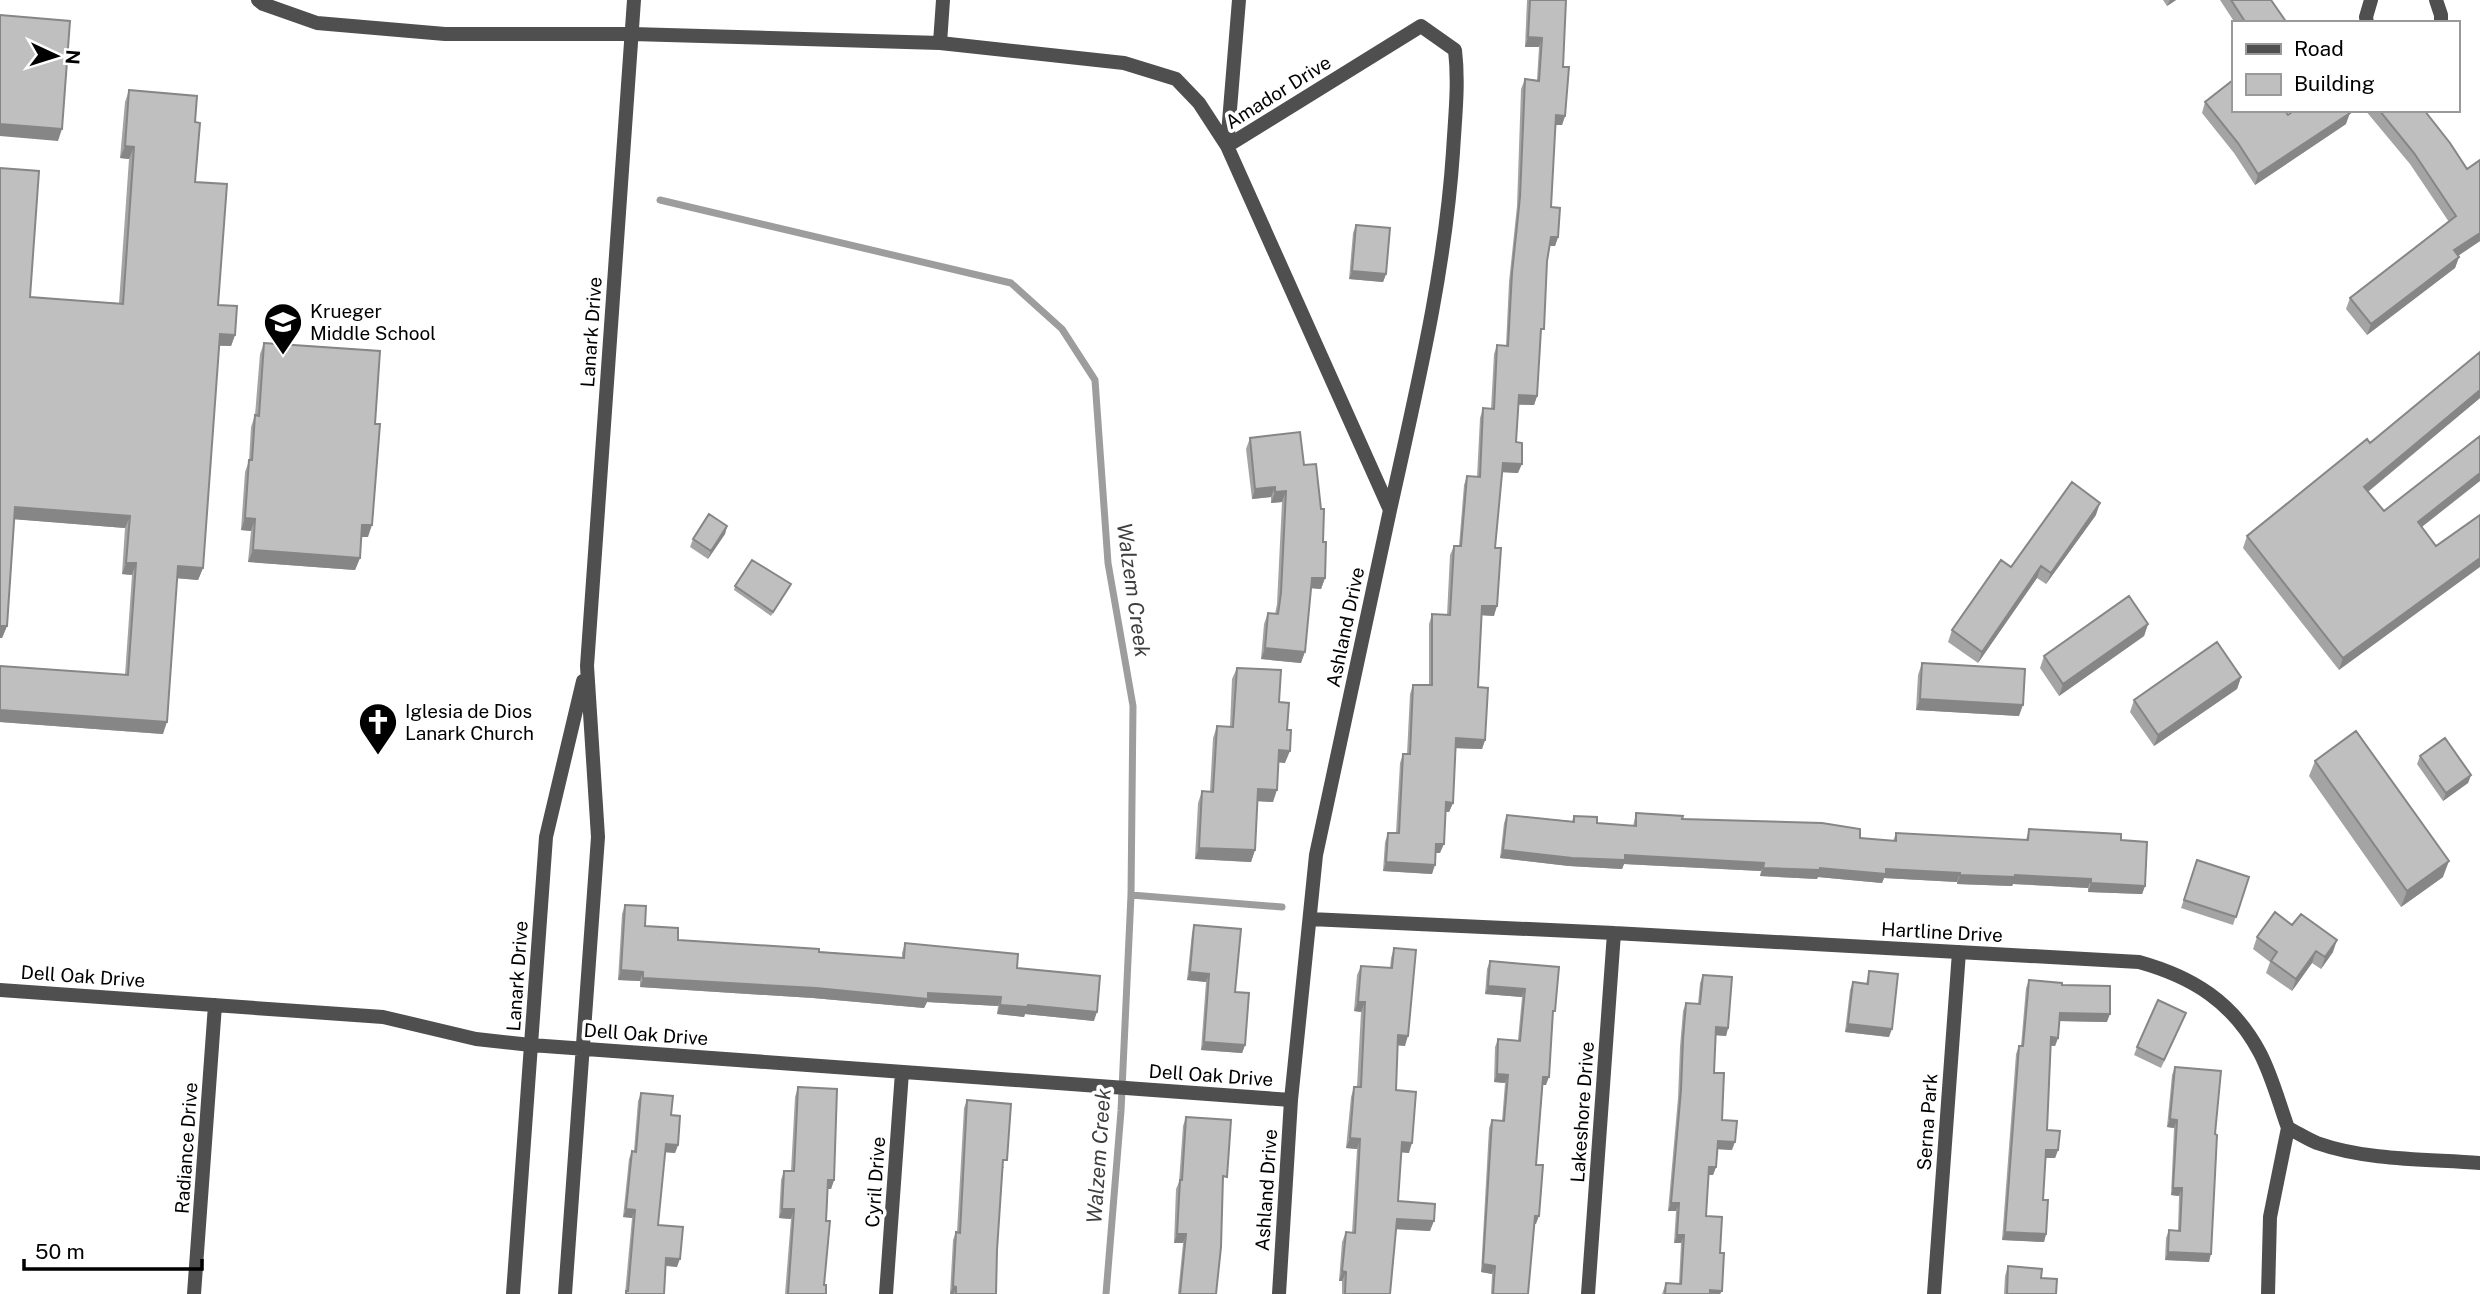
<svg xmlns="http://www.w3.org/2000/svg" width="2480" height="1294" viewBox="0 0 2480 1294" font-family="'Public Sans',sans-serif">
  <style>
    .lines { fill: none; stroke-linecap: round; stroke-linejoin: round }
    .stream { stroke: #9d9d9d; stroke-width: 7 }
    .street { stroke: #4f4f4f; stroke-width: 14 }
    .wall { fill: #a4a4a4 }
    .shaded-wall { fill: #868686 }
    .building { fill: #bfbfbf; stroke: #868686; stroke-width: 2 }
    .labels { text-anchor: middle; stroke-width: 7; stroke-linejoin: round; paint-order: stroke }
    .street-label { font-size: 19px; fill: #000; stroke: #fff }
    .poi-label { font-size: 19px; fill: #000; stroke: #fff; text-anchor: start }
    .water-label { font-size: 21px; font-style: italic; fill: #3e3e3e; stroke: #fff }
  </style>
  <rect width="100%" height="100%" fill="#fff"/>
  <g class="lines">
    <path class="stream" d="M660 200 1011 283 1062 329 1095 380 1108 563 1133 706 1131 895 1121 1111 1106 1294
      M1131 895 1282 907"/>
    <path class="street" d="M258 0 263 4 317 23 445 34H632L940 43 1124 63 1176 79 1199 103 1227 146 1390 510 1316 855 1291 1100 1279 1294
      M2436 0 2441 15V23
      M2367 23 2366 17 2371 0
      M940 43 943 0
      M1227 146 1421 26 1455 50C1459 84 1455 117 1453 152 1445 273 1416 392 1390 510
      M1227 146 1239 0
      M1310 919 1614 933 2139 962C2193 977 2233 1002 2260 1053 2272 1076 2279 1103 2288 1128 2298 1133 2307 1139 2317 1143 2368 1161 2427 1159 2480 1163
      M0 990 383 1017 476 1039 531 1045 1291 1100
      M194 1294 215 1005
      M513 1294 546 837 583 681
      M565 1294 598 837 587 666 634 0
      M886 1294 902 1072
      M1588 1294 1614 933
      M1934 1294 1959 952
      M2268 1294 2270 1217 2288 1128"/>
  </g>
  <path class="wall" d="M1527 0H1566L1563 67 1565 116 1562 125H1555L1551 207 1558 237 1555 246H1549L1547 261 1540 338 1537 396 1534 405H1519L1516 442 1518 473 1502 472 1495 548 1494 616 1481 615 1478 687 1485 740 1482 749 1455 748 1453 803 1449 812H1445L1440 853H1436L1432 874 1383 871 1385 842 1388 833H1396L1400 763 1403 754H1407L1410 694 1413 685H1429V624L1432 614 1447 615 1450 555 1454 546H1459L1464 485 1467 476 1477 477 1480 418 1483 408 1491 409 1494 354 1497 345 1506 346 1509 282 1517 206 1521 89 1525 79 1537 80 1539 47H1525Z
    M2163 0H2176L2167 6Z
    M2220 0H2271L2287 23H2235Z
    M129 90 195 122V182L218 305 235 335 231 346H219L203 568 198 580 177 578 163 734 0 722V666L125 675 132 575 122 574 125 528 14 519 7 626 2 638H0V168L30 297 119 303 129 159 120 158 125 102Z
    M2205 102 2346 124 2255 185 2234 153 2202 113Z
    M2365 110H2424L2467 169 2480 160V241L2458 256 2459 257 2455 268 2367 335 2346 309 2350 298 2449 222 2410 164Z
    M1356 225 1386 274 1383 282 1349 279 1353 233Z
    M264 343 368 537H361L360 558 355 570 248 562 251 531 241 530 245 472 249 461 251 427 255 415 260 354Z
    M2480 398 2368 492 2384 511 2421 527 2436 546 2339 670 2243 548 2247 536 2370 443Z
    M1250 438 1304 465 1323 542 1325 578 1321 589 1311 588 1301 663 1261 659 1264 624 1268 613 1275 614 1277 604 1282 502 1271 503V497L1252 499 1246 449Z
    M2096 515 2046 584 2037 578 1978 663 1948 642 1952 630 2011 567Z
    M727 526 725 534 708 559 690 547 693 539Z
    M791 584 771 616 734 590 735 586Z
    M2148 624 2144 636 2059 696 2040 668 2044 656Z
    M1922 663 2019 716 1916 710 1918 675Z
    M1237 668 1279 702 1285 763 1278 762 1273 802 1257 801 1255 850 1251 862 1195 859 1198 803 1202 791 1210 792 1213 738 1217 726 1230 727 1232 679Z
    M2241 677 2237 689 2154 746 2130 712 2134 700Z
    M2420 756 2471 775 2468 783 2443 801 2417 764Z
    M2315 761 2443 877 2401 907 2309 776Z
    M1636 813 1893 841 1896 833 2026 840 2029 829 2121 840 2145 886 2142 894 2088 892V888L2013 884 2012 886 1957 884V882L1884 878 1882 883 1818 877 1817 879 1760 876 1761 871 1624 864 1622 869 1569 866 1500 858 1504 823 1507 815 1572 821 1574 816 1597 823 1633 826Z
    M2197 860 2249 877 2233 925 2181 908Z
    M625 905 645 926 678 940 902 958V953L905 943 1017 968 1094 1021 1025 1014 1024 1017 997 1014 998 1006 927 1002 924 1008 813 998 640 987V981L618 980 622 914Z
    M1194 925 1235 992 1245 1045 1242 1053 1201 1050 1206 982 1187 980 1192 933Z
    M2292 925 2333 952 2321 969 2312 963 2292 991 2266 973 2270 962 2253 949 2257 937Z
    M1394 948 1405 1046 1398 1045 1396 1090 1409 1153 1401 1152 1398 1201 1430 1231 1396 1229 1390 1294H1342V1281H1339L1342 1242 1346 1232 1352 1233 1357 1149 1346 1148 1351 1097 1354 1087H1357L1361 1012 1354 1011 1357 975 1361 966 1390 968 1391 958Z
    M1490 961 1559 967 1552 1019 1546 1085H1543L1536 1165V1224H1534L1528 1294H1491L1492 1274 1481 1272 1489 1128 1492 1120 1502 1121 1505 1083 1494 1082 1495 1047 1498 1039 1518 1040 1522 997 1485 994 1487 969Z
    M1869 971 1889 1037 1845 1032 1850 990 1853 982 1866 984Z
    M1703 975 1728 1028 1726 1036 1716 1035 1714 1073 1722 1120 1732 1150 1717 1149 1716 1167 1713 1175H1708L1706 1216 1720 1253 1722 1291 1720 1294H1662L1666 1283 1679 1284 1681 1243H1674L1676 1211H1668L1678 1098 1680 1047 1683 1011 1686 1003 1698 1004 1700 983Z
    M2029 980 2062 985 2107 1022 2059 1021 2058 1038 2055 1046H2051L2047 1130 2058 1150 2055 1158H2046L2043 1200 2046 1234 2044 1242 2002 1240 2016 1054 2019 1046H2021L2026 988Z
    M2183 1021 2161 1068 2134 1055 2137 1047Z
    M2175 1067 2215 1134 2209 1262 2165 1260 2166 1238 2169 1230 2178 1231 2179 1196 2171 1195 2174 1128 2167 1127 2172 1075Z
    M798 1087 834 1180 831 1189H828L824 1285 826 1294H785L791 1219 779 1218 781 1180 784 1171H791L795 1097Z
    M641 1093 671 1115 678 1145 675 1153 665 1152 658 1225 677 1267 665 1266 664 1294H625L632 1218 623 1217 629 1159 632 1151H634L638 1101Z
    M967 1100 1004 1168H1003L997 1250 996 1294H950L953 1240 956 1232H957L964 1108Z
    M1186 1117 1223 1186 1216 1294H1178L1183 1243H1174L1176 1189 1179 1182 1183 1126Z
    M2008 1266 2056 1294H2004L2005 1276Z"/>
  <path class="shaded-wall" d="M2170 0H2176L2167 6Z
    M1528 37 1542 38 1539 47H1525Z
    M2350 113 2346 124 2255 185 2258 174Z
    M1556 115 1565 116 1562 125H1553Z
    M0 124 62 129 58 141 0 136Z
    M125 146 134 147 129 159 120 158Z
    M2480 233V241L2450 261 2454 250Z
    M1551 237H1558L1555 246H1548Z
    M2459 257 2455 268 2367 335 2371 324Z
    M1352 271 1386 274 1383 282 1349 279Z
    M220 334 235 335 231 346 215 345Z
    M2480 390V398L2360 498 2364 487Z
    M1519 395 1537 396 1534 405 1516 404Z
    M1503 463 1522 464 1518 473 1499 472Z
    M2480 473V481L2413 534 2418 522Z
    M1275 487 1271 497 1252 499 1255 489Z
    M1286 491 1282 502 1271 503 1275 492Z
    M2100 503 2096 515 2046 584 2051 573Z
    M15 507 130 516 125 528 11 519Z
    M245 518 255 519 251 531 241 530Z
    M362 525H372L368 537H358Z
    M727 526 725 534 708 559 711 551Z
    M253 550 360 558 355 570 248 562Z
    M2480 558V567L2339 670 2343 658Z
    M126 563H136L132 575 122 574Z
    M178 566 203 568 198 580 174 578Z
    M2041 566 2037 578 1978 663 1982 652Z
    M1312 578H1325L1321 589 1308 588Z
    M1482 606H1497L1494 616 1478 615Z
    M2148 624 2144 636 2059 696 2063 684Z
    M0 626H7L2 638H0Z
    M1265 648 1305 652 1301 663 1261 659Z
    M2241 677 2237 689 2154 746 2158 735Z
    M1920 699 2023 705 2019 716 1916 710Z
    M0 710 167 722 163 734 0 722Z
    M1456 738 1485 740 1482 749 1452 748Z
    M1279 750 1290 751 1285 763 1275 762Z
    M2471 775 2468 783 2443 801 2446 793Z
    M1258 789 1277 790 1273 802 1254 801Z
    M1446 802 1453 803 1449 812 1443 811Z
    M1436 844H1444L1440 853H1433Z
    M1199 848 1255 850 1251 862 1195 859Z
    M1503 850 1625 855 1764 863 1761 871 1624 864 1622 869 1569 866 1500 858Z
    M2449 861 2443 877 2401 907 2407 891Z
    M1386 862 1435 865 1432 874 1383 871Z
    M1763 868 1886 869 1960 873 1957 882 1884 878 1882 883 1818 877 1817 879 1760 876Z
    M1960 875H2015L2091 879 2088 888 2013 884 2012 886 1957 884Z
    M2091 883 2145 886 2142 894 2088 892Z
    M2337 940 2333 952 2321 969 2325 957Z
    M2316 951 2312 963 2292 991 2296 979Z
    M621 970 643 972 640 981 618 980Z
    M1190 972 1209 974 1206 982 1187 980Z
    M643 978 928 993 1001 997 998 1006 927 1002 924 1008 813 998 640 987Z
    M1488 986 1525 989 1522 997 1485 994Z
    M1358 1002H1365L1361 1012 1354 1011Z
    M1000 1005H1028L1097 1012 1094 1021 1025 1014 1024 1017 997 1014Z
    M2060 1013 2110 1014 2107 1022 2057 1021Z
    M1848 1024 1892 1029 1889 1037 1845 1032Z
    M1716 1027 1728 1028 1726 1036 1713 1035Z
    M1398 1035 1408 1036 1405 1046 1394 1045Z
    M2051 1037 2058 1038 2055 1046 2048 1045Z
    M1204 1042 1245 1045 1242 1053 1201 1050Z
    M1497 1074 1508 1075 1505 1083 1494 1082Z
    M1543 1077H1549L1546 1085H1541Z
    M2170 1119 2177 1120 2174 1128 2167 1127Z
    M1350 1138 1360 1139 1357 1149 1346 1148Z
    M1718 1141 1735 1142 1732 1150 1715 1149Z
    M1402 1142 1412 1143 1409 1153 1398 1152Z
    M666 1144 678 1145 675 1153 663 1152Z
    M2046 1150H2058L2055 1158H2044Z
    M1709 1167H1716L1713 1175H1706Z
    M828 1180H834L831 1189H825Z
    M2173 1188H2182L2179 1196 2171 1195Z
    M1671 1203H1679L1676 1211H1668Z
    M626 1209 635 1210 632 1218 623 1217Z
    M782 1209H794L791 1219 779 1218Z
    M1535 1216H1539L1536 1224H1532Z
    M1397 1219 1434 1221 1430 1231 1393 1229Z
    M2005 1232 2046 1234 2044 1242 2002 1240Z
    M1177 1234H1186L1183 1243H1174Z
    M1677 1235H1684L1681 1243H1674Z
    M2168 1252 2211 1254 2209 1262 2165 1260Z
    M666 1258 680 1259 677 1267 663 1265Z
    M1483 1264 1495 1266 1492 1274 1481 1272Z
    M1342 1271 1346 1272 1342 1281H1339Z
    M953 1286 956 1287 954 1294H950Z
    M1710 1290 1722 1291 1720 1294H1708Z"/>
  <path class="building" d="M1530 0H1566L1563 67H1569L1565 116 1556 115 1551 207 1560 208 1558 237H1551L1547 261 1544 329H1541L1537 396 1519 395 1516 442 1522 443V464L1503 463 1495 548H1501L1497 606H1482L1478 687 1488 688 1485 740 1456 738 1453 803 1446 802 1444 844H1436L1435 865 1386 862 1388 833H1399L1403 754H1410L1413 685H1432V614L1450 615 1454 546H1461L1467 476 1480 477 1483 408 1494 409 1497 345 1508 346 1512 273 1520 197 1525 79 1539 81 1542 38 1528 37Z
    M2231 0H2271L2287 23H2246Z
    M0 15 70 21 62 129 0 124Z
    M2233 80V110H2284L2288 115 2295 110H2348L2350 113 2258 174 2238 143 2205 102Z
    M129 90 197 96 195 122 200 123 195 182 227 184 218 305 237 306 235 335 220 334 203 568 178 566 167 722 0 710V666L128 675 136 563H126L130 516 15 507 7 626H0V168L39 171 30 297 123 304 134 147 125 146Z
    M2379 110H2424L2450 143 2467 169 2480 160V233L2454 250 2459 257 2371 324 2350 298 2456 216 2414 153Z
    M1356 225 1390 228 1386 274 1352 271Z
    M264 343 380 351 375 424H380L372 525H362L360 558 253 550 255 519 245 518 249 460H252L255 415 259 416Z
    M2480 352V390L2364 487 2384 511 2480 436V473L2418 522 2436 546 2480 515V558L2343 658 2247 536 2367 439 2370 443Z
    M1300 432 1304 465 1316 464 1321 509H1324L1323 542H1326L1325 578H1312L1305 652 1265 648 1268 613 1278 614 1281 593 1286 491 1275 492V487L1255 489 1250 438Z
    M2072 482 2100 503 2051 573 2041 566 1982 652 1952 630 2001 560 2011 567Z
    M709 514 727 526 711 551 693 539Z
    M752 560 791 584 773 612 735 586Z
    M2129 596 2148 624 2063 684 2044 656Z
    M2217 642 2241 677 2158 735 2134 700Z
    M1922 663 2025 669 2023 705 1920 699Z
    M1237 668 1281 670 1279 702 1289 703 1287 730H1291L1290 751 1279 750 1277 790 1258 789 1255 850 1199 848 1202 791 1213 792 1217 726 1233 727Z
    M2356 731 2449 861 2407 891 2315 761Z
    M2445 738 2471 775 2446 793 2420 756Z
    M1636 813 1683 816 1682 819 1822 823 1860 829V838L1896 841V833L2028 840 2029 829 2121 834V840L2147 842 2145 886 2091 883V879L2015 875V877L1960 875V873L1886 869V874L1820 868V870L1763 868 1764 863 1625 855V860L1572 858 1503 850 1507 815 1574 822V816L1597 817V823L1636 826Z
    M2197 860 2249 877 2236 917 2184 900Z
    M625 905 646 906 645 926 678 928V940L819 949V952L904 958 905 943 1018 954 1017 968 1100 976 1097 1012 1028 1005 1027 1007 1000 1005 1001 997 928 993V999L816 988 643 978V972L621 970Z
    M2275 912 2292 925 2301 914 2337 940 2325 957 2316 951 2296 979 2271 961 2277 952 2257 937Z
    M1194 925 1241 929 1235 992 1249 993 1245 1045 1204 1042 1209 974 1190 972Z
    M1394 948 1416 950 1408 1036 1398 1035 1396 1090 1416 1092 1412 1143 1402 1142 1398 1201 1435 1204 1434 1221 1397 1219 1390 1294H1345L1346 1272 1342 1271 1346 1232 1355 1233 1360 1139 1350 1138 1354 1087H1361L1365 1002H1358L1361 966 1392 968Z
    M1490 961 1559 967 1555 1011H1553L1549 1077H1543L1536 1165H1543L1539 1216H1535L1528 1294H1493L1495 1266 1483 1264 1492 1120 1504 1121 1508 1075 1497 1074 1498 1039 1520 1041 1525 989 1488 986Z
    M1869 971 1898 974 1892 1029 1848 1024 1853 982 1868 984Z
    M1703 975 1732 977 1728 1028 1716 1027 1714 1073H1724L1722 1120 1737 1121 1735 1142 1718 1141 1716 1167H1709L1706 1216 1722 1217 1720 1253H1724L1722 1291 1710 1290V1294H1665L1666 1283 1681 1284 1684 1235H1677L1679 1203H1671L1681 1090 1683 1039 1686 1003 1700 1004Z
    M2029 980 2062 983V985L2110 986V1014L2060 1013 2058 1038 2051 1037 2047 1130 2060 1131 2058 1150H2046L2043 1200H2048L2046 1234 2005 1232 2019 1046H2023Z
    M2158 1000 2186 1013 2164 1060 2137 1047Z
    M2175 1067 2221 1071 2215 1134 2217 1135 2211 1254 2168 1252 2169 1230 2180 1231 2182 1188H2173L2177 1120 2170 1119Z
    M798 1087 837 1089 834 1180H828L826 1221H830L824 1285H826V1294H788L794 1209H782L784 1171H794Z
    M641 1093 673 1096 671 1115 680 1116 678 1145 666 1144 658 1225 683 1227 680 1259 666 1258 664 1294H626V1291H628L635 1210 626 1209 632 1151 636 1152Z
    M967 1100 1011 1104 1007 1160H1003L997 1250 996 1294H956V1287L953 1286 956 1232 960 1233Z
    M1186 1117 1231 1120 1227 1177 1223 1176 1221 1247 1216 1294H1180L1186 1234H1177L1180 1180H1182Z
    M2008 1266 2042 1269 2041 1278 2057 1279 2056 1294H2007Z"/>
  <defs>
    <g id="school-pin" transform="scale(2.0125)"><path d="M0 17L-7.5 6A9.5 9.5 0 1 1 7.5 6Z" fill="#000" stroke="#fff"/><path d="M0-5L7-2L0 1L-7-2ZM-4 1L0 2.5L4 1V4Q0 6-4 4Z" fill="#fff"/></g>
    <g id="church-pin" transform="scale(2.0125)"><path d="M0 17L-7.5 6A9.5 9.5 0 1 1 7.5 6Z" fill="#000" stroke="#fff"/><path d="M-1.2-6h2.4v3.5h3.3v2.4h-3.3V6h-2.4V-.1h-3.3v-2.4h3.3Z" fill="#fff"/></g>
  </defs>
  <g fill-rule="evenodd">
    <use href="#school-pin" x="283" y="322"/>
    <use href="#church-pin" x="378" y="722"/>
  </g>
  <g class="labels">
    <g class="street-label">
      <text transform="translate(1278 92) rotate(-32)" y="7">Amador Drive</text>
      <text transform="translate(591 332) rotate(-86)" y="7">Lanark Drive</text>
      <text transform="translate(1345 627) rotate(-78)" y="7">Ashland Drive</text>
      <text transform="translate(1942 932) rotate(3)" y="7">Hartline Drive</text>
      <text transform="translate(83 976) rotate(4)" y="7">Dell Oak Drive</text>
      <text transform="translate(517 976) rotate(-86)" y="7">Lanark Drive</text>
      <text transform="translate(646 1034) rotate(4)" y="7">Dell Oak Drive</text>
      <text transform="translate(1211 1075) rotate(4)" y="7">Dell Oak Drive</text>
      <text transform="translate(1582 1112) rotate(-86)" y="7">Lakeshore Drive</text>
      <text transform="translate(1927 1122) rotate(-86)" y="7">Serna Park</text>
      <text transform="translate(186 1148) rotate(-86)" y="7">Radiance Drive</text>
      <text transform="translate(875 1182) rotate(-86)" y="7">Cyril Drive</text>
      <text transform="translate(1266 1190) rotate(-86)" y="7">Ashland Drive</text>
    </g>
    <g class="poi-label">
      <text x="310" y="318">Krueger<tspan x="310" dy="22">Middle School</tspan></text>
      <text x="405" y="718">Iglesia de Dios<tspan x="405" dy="22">Lanark Church</tspan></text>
    </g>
    <g class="water-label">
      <text transform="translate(1133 590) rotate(82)" y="7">Walzem Creek</text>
      <text transform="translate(1099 1156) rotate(-86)" y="7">Walzem Creek</text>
    </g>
  </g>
  <rect x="2232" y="21" width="228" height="91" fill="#ffffff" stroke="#999999" stroke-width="2"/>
  <rect x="2246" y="44" width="35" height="10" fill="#4f4f4f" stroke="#999999" stroke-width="2"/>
  <text x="2294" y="56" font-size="21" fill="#000000">Road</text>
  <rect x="2246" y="74" width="35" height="21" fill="#bfbfbf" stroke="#999999" stroke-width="2"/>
  <text x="2294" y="91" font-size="21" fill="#000000">Building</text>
  <g transform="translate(56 56) rotate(94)" stroke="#ffffff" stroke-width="5" paint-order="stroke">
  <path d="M0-5L12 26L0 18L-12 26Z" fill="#000000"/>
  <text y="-10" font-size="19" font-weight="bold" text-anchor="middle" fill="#000000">N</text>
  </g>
  <path d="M24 1259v10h178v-10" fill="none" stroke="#000000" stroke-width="3.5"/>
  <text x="35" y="1259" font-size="21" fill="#000000" stroke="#ffffff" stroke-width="5" paint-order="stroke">50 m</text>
</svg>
